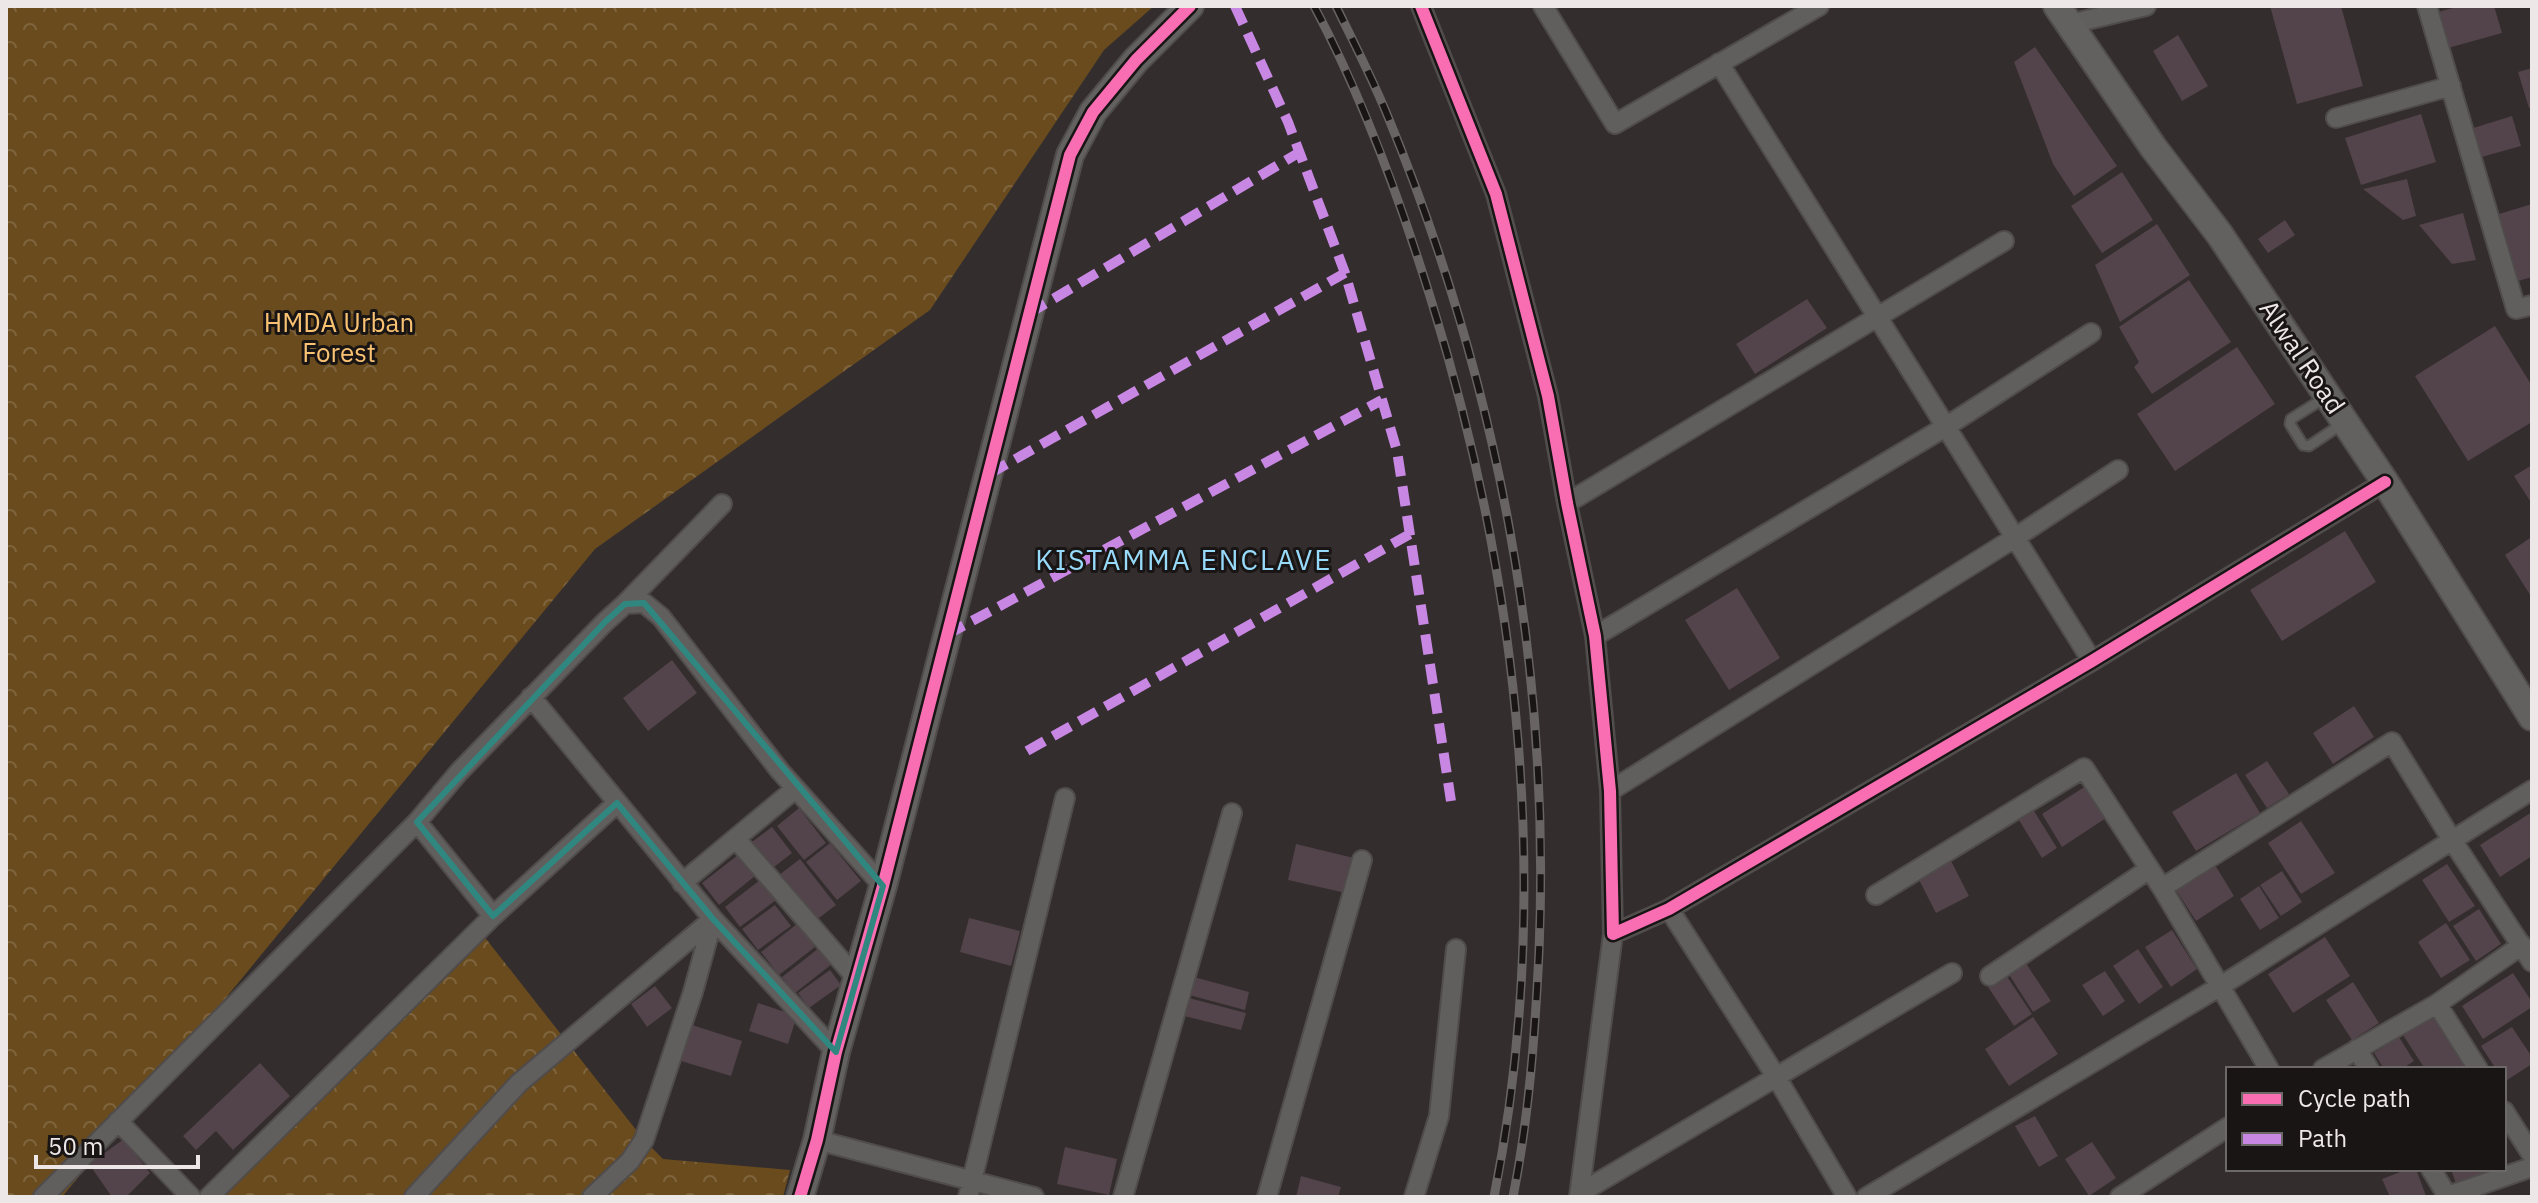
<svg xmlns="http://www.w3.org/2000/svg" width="2538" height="1203" viewBox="0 0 2538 1203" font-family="'IBM Plex Sans',sans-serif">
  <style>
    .forest { fill: url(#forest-crowns) }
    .building { fill: #53434a }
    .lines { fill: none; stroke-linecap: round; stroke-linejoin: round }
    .lane-casing { stroke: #504c4c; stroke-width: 13 }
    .street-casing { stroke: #504c4c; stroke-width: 22 }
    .secondary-casing { stroke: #504c4c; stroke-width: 30 }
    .lane { stroke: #615f5e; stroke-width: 9 }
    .street { stroke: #615f5e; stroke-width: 18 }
    .secondary { stroke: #636160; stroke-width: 26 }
    .rail-casing { stroke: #676463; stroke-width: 9 }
    .rail { stroke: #191515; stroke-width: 6; stroke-dasharray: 18; stroke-linecap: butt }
    .quiet { stroke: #c787e3; stroke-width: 10; stroke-dasharray: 20 10; stroke-linecap: butt }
    .cycleway-casing { stroke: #191515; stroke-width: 17 }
    .cycleway { stroke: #f96db3; stroke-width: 12 }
    .marked { fill: none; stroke: #308780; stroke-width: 6; stroke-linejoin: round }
    .labels { text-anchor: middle; stroke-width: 6; stroke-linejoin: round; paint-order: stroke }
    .park-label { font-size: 26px; fill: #f8c272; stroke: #191515 }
    .street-label { font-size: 26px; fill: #ede7e7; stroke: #191515 }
    .neighbourhood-label { font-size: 28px; letter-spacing: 2px; fill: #97daf9; stroke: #191515 }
  </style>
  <defs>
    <pattern id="forest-crowns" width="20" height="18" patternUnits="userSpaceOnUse" patternTransform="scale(2)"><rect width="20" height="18" fill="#694b1d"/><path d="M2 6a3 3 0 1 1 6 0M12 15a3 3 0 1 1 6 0" fill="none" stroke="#7f653e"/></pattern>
  </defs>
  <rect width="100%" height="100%" fill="#332d2d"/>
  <path class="forest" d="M6 6H1154L1104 50 930 310 595 549 62 1197H6Z
    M483 935 644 1140 663 1159 790 1170 783 1197H213Z"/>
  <path class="building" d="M2270 6H2341L2363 86 2297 104Z
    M2460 6H2494L2502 33 2448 48 2438 12Z
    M2178 35 2208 86 2182 101 2153 51Z
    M2035 47 2117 166 2074 196 2053 164 2014 62Z
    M2532 68V107L2529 108 2518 72Z
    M2421 114 2436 162 2361 185 2345 138Z
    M2512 116 2521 146 2478 158 2470 129Z
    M2122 172 2153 220 2102 253 2071 206Z
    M2407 179 2416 216 2403 220 2363 189Z
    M2532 204V277L2518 281 2499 214Z
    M2463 213 2476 260 2452 264 2419 225Z
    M2285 220 2295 235 2268 253 2258 239Z
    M2157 224 2190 275 2120 322 2095 265Z
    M2189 280 2231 342 2152 394 2134 367 2139 362 2119 327Z
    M1807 299 1827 328 1755 374 1736 344Z
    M2495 326 2532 386V422L2468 461 2415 376Z
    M2237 347 2275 404 2175 471 2137 414Z
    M2532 465V504L2514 476Z
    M2345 531 2376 582 2282 641 2250 590Z
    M2530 538 2532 541V598L2505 555Z
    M1737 588 1780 658 1729 690 1685 620Z
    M672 660 697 693 648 731 623 698Z
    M2354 706 2374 737 2333 764 2313 733Z
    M2267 761 2289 794 2267 808 2245 775Z
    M2236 773 2260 813 2196 851 2172 812Z
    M2086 786 2106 818 2062 847 2042 814Z
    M799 808 826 843 804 860 777 826Z
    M2034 811 2057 848 2042 858 2019 820Z
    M2532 812V856L2500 877 2480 845Z
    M2301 821 2335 873 2301 894 2268 843Z
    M772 827 792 853 769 871 749 844Z
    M830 843 861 881 837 900 806 862Z
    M1296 844 1354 858 1346 893 1288 880Z
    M738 855 755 876 719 905 702 883Z
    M800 859 836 905 815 921 779 875Z
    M1950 859 1969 896 1936 913 1917 876Z
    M2447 864 2475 906 2449 922 2422 880Z
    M2215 865 2234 896 2196 921 2176 890Z
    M2282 871 2302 902 2281 916 2260 885Z
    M764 877 780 897 740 927 725 907Z
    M2259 886 2279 918 2260 930 2240 899Z
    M775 905 791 926 758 950 742 929Z
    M2479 909 2501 944 2476 961 2453 926Z
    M969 918 1020 931 1011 966 960 952Z
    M2446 923 2470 960 2441 978 2418 942Z
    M797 924 815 947 779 975 761 952Z
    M2172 930 2197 969 2171 987 2145 947Z
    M2325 937 2350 976 2293 1013 2268 974Z
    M819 948 832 964 795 993 782 977Z
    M2138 949 2163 987 2139 1004 2113 966Z
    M2025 962 2051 1001 2033 1012 2008 973Z
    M830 970 841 985 809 1008 798 993Z
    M2105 971 2125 1001 2103 1016 2082 985Z
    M2513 973 2532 1002V1007L2483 1039 2462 1006Z
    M2006 975 2032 1014 2014 1026 1988 987Z
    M1194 977 1249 992 1245 1010 1189 995Z
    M2353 982 2379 1023 2352 1040 2326 1000Z
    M655 986 672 1008 647 1027 631 1004Z
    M1189 998 1246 1013 1241 1030 1184 1016Z
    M758 1003 797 1016 788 1044 749 1031Z
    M2435 1015 2470 1069H2425L2403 1035Z
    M2033 1017 2058 1054 2009 1086 1985 1049Z
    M692 1025 742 1041 731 1076 681 1061Z
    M2512 1027 2532 1057V1064L2504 1082V1069H2496L2481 1046Z
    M2399 1037 2414 1061 2402 1069H2384L2374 1053Z
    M260 1063 290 1096 233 1150 216 1131 196 1150 183 1136Z
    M2035 1116 2058 1156 2039 1167 2015 1126Z
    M124 1139 150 1173 126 1197H112L89 1164Z
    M2092 1142 2116 1178 2089 1196 2065 1159Z
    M1065 1147 1117 1159 1109 1195 1057 1184Z
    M2504 1160 2508 1168 2457 1187 2451 1169H2504Z
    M2408 1169H2416L2426 1196 2390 1197 2382 1179Z
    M1301 1176 1341 1187 1338 1197H1296Z"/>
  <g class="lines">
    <g class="lane-casing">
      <path id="lane" d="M2326 397 2291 419 2290 424 2303 445 2309 446 2342 424"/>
    </g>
    <g class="street-casing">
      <path id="street" d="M1421 6 1496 194 1548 396 1567 503 1595 636 1610 791 1613 934 1669 909 2092 661 2385 482
        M1543 6 1615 124 1819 6
        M2427 6 2516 309 2532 305
        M2070 24 2146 6
        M1719 63 2092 661
        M2336 118 2451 86
        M1567 503 2004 241
        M625 604 722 504
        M1595 636 1947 426 2091 333
        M531 697 713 919 836 1052
        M1610 791 2016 537 2118 470
        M417 822 493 916
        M736 839 857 979
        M682 883 795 789
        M2162 888 2392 742 2452 840 2532 962
        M1876 895 2084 768 2162 888 2269 1069
        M1669 909 1777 1078 1847 1197
        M1990 976 2148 870
        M2437 1004 2478 1069
        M2357 1049 2369 1069
        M2323 1069 2437 1004 2522 945
        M2504 1111 2532 1155
        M118 1121 191 1197
        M817 1140 1034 1197
        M2431 1169 2448 1197
        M1580 1193 1952 973
        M43 1197 417 822 459 772 605 622 625 604 644 603 661 617 780 771 883 886
        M209 1197 493 916 617 803
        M414 1197 519 1083 713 919
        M592 1197 630 1161 644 1140 693 992 713 919
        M968 1197 1065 798
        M1123 1197 1232 813
        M1267 1197 1362 860
        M1414 1197 1439 1116 1456 949
        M1579 1197 1613 934
        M1867 1197 2219 987 2532 790
        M2120 1197 2228 1127
        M2445 1197 2532 1167"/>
    </g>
    <g class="secondary-casing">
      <path id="secondary" d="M2057 6 2153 147 2220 235 2385 482 2532 717
        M800 1197 817 1140 836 1052 883 886 1070 155 1093 112 1136 60 1190 6"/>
    </g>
    <use href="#lane" class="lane"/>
    <use href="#street" class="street"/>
    <use href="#secondary" class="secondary"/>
    <g class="rail-casing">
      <path id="rail" d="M1314 6C1364 100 1401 202 1432 303 1521 591 1553 900 1494 1197
        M1336 6C1353 41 1371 76 1386 112 1497 379 1551 664 1539 952 1535 1034 1529 1117 1513 1197"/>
    </g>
    <use href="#rail" class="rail"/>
    <path class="quiet" d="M1235 6 1288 122 1345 273 1397 451 1451 801
      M1028 314 1300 152
      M989 474 1345 273
      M946 635 1382 400
      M1027 751 1410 534"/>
    <g class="cycleway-casing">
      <path id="cycleway" d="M1421 6 1496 194 1548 396 1567 503 1595 636 1610 791 1613 934 1669 909 2092 661 2385 482
        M800 1197 817 1140 836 1052 883 886 1070 155 1093 112 1136 60 1190 6"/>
    </g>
    <use href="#cycleway" class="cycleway"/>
  </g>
  <path class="marked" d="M644 603 883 886 836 1052 713 919 617 803 493 916 417 822 605 622 625 604Z"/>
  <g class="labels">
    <g class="park-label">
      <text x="339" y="332">HMDA Urban<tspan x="339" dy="30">Forest</tspan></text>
    </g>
    <g class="street-label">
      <text transform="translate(2302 357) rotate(56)" y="9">Alwal Road</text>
    </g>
    <g class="neighbourhood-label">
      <text x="1184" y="570">KISTAMMA ENCLAVE</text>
    </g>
  </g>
  <rect width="2538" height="1203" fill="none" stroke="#ede7e7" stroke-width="16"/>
  <rect x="2226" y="1067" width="280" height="104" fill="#191515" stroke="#6e6969" stroke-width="2"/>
  <rect x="2242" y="1093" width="40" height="12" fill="#f96db3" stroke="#6e6969" stroke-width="2"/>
  <text x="2298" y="1107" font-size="24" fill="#ede7e7">Cycle path</text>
  <rect x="2242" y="1133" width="40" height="12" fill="#c787e3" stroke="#6e6969" stroke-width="2"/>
  <text x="2298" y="1147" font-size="24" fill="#ede7e7">Path</text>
  <path d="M36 1155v12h162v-12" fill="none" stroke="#ede7e7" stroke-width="4"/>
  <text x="48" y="1155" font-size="24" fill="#ede7e7" stroke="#191515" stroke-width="6" paint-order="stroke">50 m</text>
</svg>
